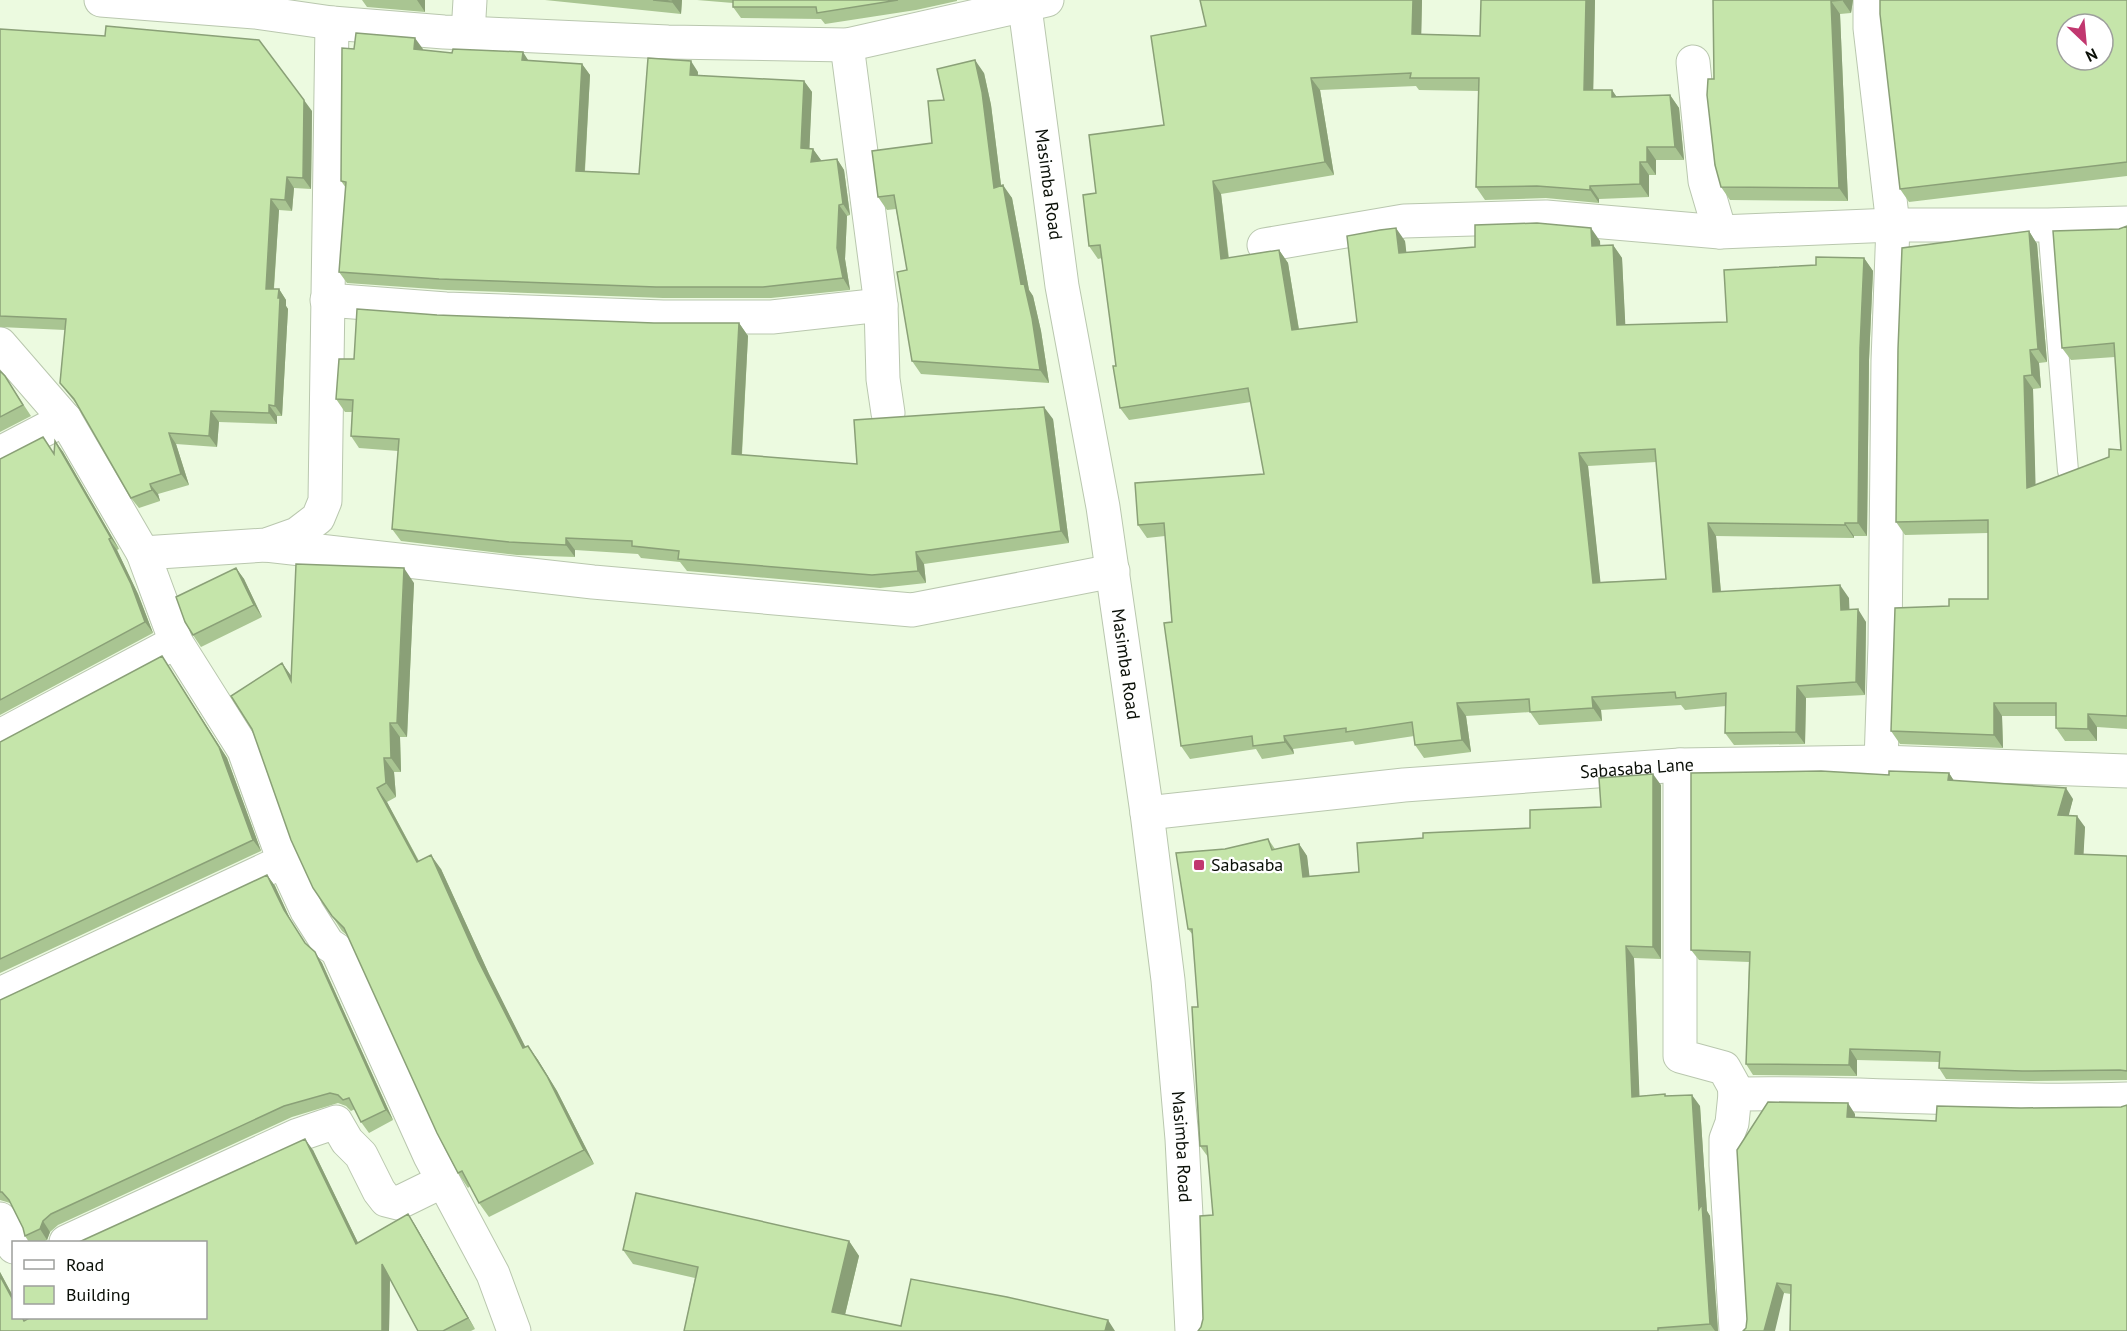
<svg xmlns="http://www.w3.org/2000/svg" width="2127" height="1331" viewBox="0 0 2127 1331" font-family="'PT Sans',sans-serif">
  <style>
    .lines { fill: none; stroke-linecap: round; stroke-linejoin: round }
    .service-casing { stroke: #b9c7ae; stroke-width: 22 }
    .minor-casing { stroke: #b9c7ae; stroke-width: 35 }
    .tertiary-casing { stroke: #b9c7ae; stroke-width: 35 }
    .service { stroke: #fff; stroke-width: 20 }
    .minor { stroke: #fff; stroke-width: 33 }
    .tertiary { stroke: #fff; stroke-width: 33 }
    .wall { fill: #a9c592; fill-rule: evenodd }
    .shaded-wall { fill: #8aa077 }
    .building { fill: #c5e5aa; stroke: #8aa077; stroke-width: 1.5; fill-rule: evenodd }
    .poi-dot { fill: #c1376f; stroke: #fff; stroke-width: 2 }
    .labels { text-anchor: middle; stroke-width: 4.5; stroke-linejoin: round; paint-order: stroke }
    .street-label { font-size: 18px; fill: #0a0f07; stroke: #fff }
    .poi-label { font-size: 18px; fill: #0a0f07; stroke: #fff; text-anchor: start }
  </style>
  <rect width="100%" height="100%" fill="#ecfae0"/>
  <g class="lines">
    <g class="service-casing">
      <path id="service" d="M2048 225 2068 471"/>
    </g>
    <g class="minor-casing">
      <g id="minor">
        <path d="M101 0 255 12 332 23 444 32 668 42 847 45 1047 0"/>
        <path d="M1870 0V28L1893 225 1888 361 1885 644 1881 762"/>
        <path d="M468 34 470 0"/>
        <path d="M847 45 881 305 883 379 888 413"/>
        <path d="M1693 62 1705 181 1720 232"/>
        <path d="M1264 245 1404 221 1546 217 1720 232 1893 225H2048L2127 223"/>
        <path d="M327 300 446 309 663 317H772L881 305"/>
        <path d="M0 344 65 419 143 553 176 642 244 750 284 861 307 911 328 944 337 950 430 1156 493 1274 514 1331"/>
        <path d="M0 453 65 419"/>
        <path d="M266 545 593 582 912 610 1113 571"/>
        <path d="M143 553 266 545 297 534 318 518 325 501 332 23"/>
        <path d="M0 736 176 642"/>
        <path d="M1680 765V1056L1724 1068 1734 1086 1735 1094"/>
        <path id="s1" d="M1147 813 1404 785 1680 765 1881 762 2127 771"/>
        <path d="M0 994 284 861"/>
        <path d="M0 1219 14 1247"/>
        <path d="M66 1242 298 1135 336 1122 347 1141 361 1155 379 1191 386 1200 398 1203 443 1181"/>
        <path d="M1736 1331 1726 1165V1139L1732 1123 1735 1094C1866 1091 1996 1104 2127 1099"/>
      </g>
    </g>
    <g class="tertiary-casing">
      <g id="tertiary">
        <path id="s2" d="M1024 0 1062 286 1103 507 1147 813 1168 980 1182 1139 1192 1331"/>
      </g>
    </g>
    <use href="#service" class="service"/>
    <use href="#minor" class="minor"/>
    <use href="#tertiary" class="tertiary"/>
  </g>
  <path class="wall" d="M362 0H425V12L367 7Z
    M545 0H682L681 14Z
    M697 0H957V1L916 10 825 24 821 19 741 18 733 7V3Z
    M1200 0H1422L1421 34 1480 36 1595 0 1593 90H1612L1616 97 1670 95 1679 108 1684 160H1656V175H1649V197L1599 199V203L1546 198 1485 200 1476 187 1479 91 1419 90 1416 86 1320 90 1334 175 1221 194 1229 258 1279 250 1288 263 1299 329 1357 322 1405 241 1406 253 1600 241V246L1613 245 1622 258 1625 325 1727 322 1816 265 1864 258 1873 271 1869 360 1867 536H1854V538L1716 536 1721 592 1849 598V609L1866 622 1865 695 1806 698 1805 744 1734 745 1725 733 1726 706 1685 710 1681 705 1601 710 1602 721 1539 725 1530 712 1466 716 1471 752 1424 758 1415 745 1414 736 1355 745 1353 741 1293 749 1294 754 1262 759 1256 749 1190 759 1181 746 1165 536 1147 538 1138 525 1264 474 1251 402 1129 420 1120 408 1116 366 1102 258 1098 259 1089 246 1096 193 1164 125 1206 26ZM1656 462 1666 579 1600 582 1588 466Z
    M1713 0H1853L1851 13 1840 14 1848 201 1730 200 1721 187 1714 79Z
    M2127 0V176L1909 202 1900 189Z
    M0 29 312 111 311 189 294 188 292 211 279 210 274 289H279L286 300V306L288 309 282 416H277V424L219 422 217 447 176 444 189 485 158 494 160 501 139 508 131 498 77 405 60 383 65 330 0 327Z
    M354 49H423V50L528 61 582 64 590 75 585 171 639 174 698 72V76L804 81 812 92 809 149H813L821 161 837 159 844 170 850 215 847 216 845 259 850 290 771 298H663L447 290 347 283 339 272 346 188 341 181Z
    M984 73 991 105 1001 185 1012 198 1029 290 1033 296 1041 331 1049 383 921 374 912 361 907 270 896 209 887 210 878 197 932 143 944 100Z
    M2127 226V729L2097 727V741H2065L2056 728V716H2002L2003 748 1900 744 1891 731 1949 606 1988 599V533L1905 535 1896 522 2029 231 2037 244 2047 362 2039 363 2041 388 2033 389 2035 485 2109 457 2121 450 2115 357 2071 360 2062 348 2119 229Z
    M437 315 654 323H739L748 336 742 455 857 464 1053 419 1069 543 924 564 926 583 880 588 687 571 680 562 641 558 638 554 575 550V557L517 555 401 541 392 529 398 451 359 448 351 436 352 412H345L336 399 354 359Z
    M0 371 12 387 31 416 0 432Z
    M55 441 63 452 119 549 117 550 138 594 153 633 0 715V459L54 453Z
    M236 568 244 579 262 617 201 647 193 635Z
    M414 583 407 737H400L401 772H394L396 797 387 802 419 861 441 869 489 974 525 1047 528 1046 538 1060 557 1091 594 1164 489 1217 479 1203 470 1186 468 1188 458 1173 348 936 342 931 332 916 282 663 291 676Z
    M169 667 227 758 261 851 0 973V742Z
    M1949 773 1954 781 2073 799 2068 816 2085 827 2083 854 2127 856V1080L2029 1081 1946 1079 1939 1068V1062L1857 1060V1076L1753 1075 1746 1064 1749 962 1699 960 1691 950 1889 775Z
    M1661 785V959L1634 958 1639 1096 1665 1094 1666 1096 1700 1106 1707 1211 1710 1216 1718 1331H1198L1201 1327 1203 1319 1213 1215 1208 1157 1200 1146 1198 1007 1193 935 1188 929 1225 849 1268 839 1275 849 1299 844 1307 856 1309 876 1359 872 1423 838 1530 828 1601 807Z
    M267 875 275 886 291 921 306 945 322 963 393 1120 369 1133 361 1122 355 1109 351 1111 346 1106 338 1103 292 1117 58 1225 50 1232 47 1240 43 1242H29L25 1236 23 1228 12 1206 10 1203 0 1200V1000Z
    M2121 1107 1791 1294 1784 1293 1746 1328 1855 1114V1117L1936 1121 2021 1108Z
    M313 1150 358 1243 408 1214 415 1225 475 1329 471 1331H418L390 1278 389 1331H0V1272L14 1298V1317H24L25 1320 206 1317Z
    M849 1241 859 1256 845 1315 901 1326 684 1331 695 1278 633 1264 623 1250Z"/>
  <path class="shaded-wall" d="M417 0H425V12Z
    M673 0H682L681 14 672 2Z
    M1413 0H1422L1421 47 1412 34Z
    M1586 0H1595L1593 103 1584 90Z
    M1842 0H1853L1851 13Z
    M1831 1 1840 14 1848 201 1839 188Z
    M415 38 423 49 422 60 414 49Z
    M523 52 530 63 522 60Z
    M975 60 984 73 991 105 1003 201 994 188Z
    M691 61 698 72 697 86 690 75Z
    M582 64 590 75 584 182 576 171Z
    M1311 78 1320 90 1334 175 1325 162Z
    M804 81 812 92 809 159 801 148Z
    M1612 90 1621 103 1612 97Z
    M1670 95 1679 108 1684 160 1675 147Z
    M304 100 312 111 311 189 303 178Z
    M1647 147 1656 160V175L1647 162Z
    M813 149 821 160 819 173 811 162Z
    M837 159 844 170 850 215 843 204Z
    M1640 162 1649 175V197L1640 184Z
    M287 177 294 188 292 211 285 200Z
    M1213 181 1221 194 1230 272 1221 259Z
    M1003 185 1012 198 1029 290 1033 296 1041 331 1049 383 1040 370 1021 284Z
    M1590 186 1599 199V203L1590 190Z
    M271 199 279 210 273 299 266 289Z
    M839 205 847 216 845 259 850 290 843 278 837 248Z
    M1396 228 1405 241 1408 266 1399 253Z
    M1591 228 1600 241 1601 259 1592 246Z
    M2029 231 2037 244 2047 362 2038 349Z
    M1613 245 1622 258 1626 338 1617 325Z
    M1279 250 1288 263 1301 343 1292 330Z
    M1864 258 1873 271 1869 360 1867 536 1858 523 1860 348Z
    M279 289 286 300V306L288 309 282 416 275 406Z
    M739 323 748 336 741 466 732 454Z
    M2030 350 2039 363 2041 388 2032 375Z
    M2024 376 2033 389 2036 501 2027 488Z
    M269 405 277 416V424L269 413Z
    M1044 407 1053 419 1069 543 1061 531Z
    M211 411 219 422 217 447 209 436Z
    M169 433 176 444 189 485 181 474Z
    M55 441 63 452 119 549 111 538Z
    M1579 453 1588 466 1602 596 1593 583Z
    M150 484 158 494 160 501 152 490Z
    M1708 523 1716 536 1722 605 1713 592Z
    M1845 523 1854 536V538L1845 525Z
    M566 538 575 550V557L566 545Z
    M109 539 117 550 138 594 153 633 145 622Z
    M916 552 924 564 926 583 918 571Z
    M236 568 244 579 262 617 254 605Z
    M404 568 414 583 407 737 397 723Z
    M1840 585 1849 598 1850 622 1841 610Z
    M1858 609 1866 622 1865 695 1856 682Z
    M162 656 227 758 261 851 253 840Z
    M282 663 292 677 291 681Z
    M1797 686 1806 698 1805 744 1796 732Z
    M1592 697 1601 710 1602 721 1593 708Z
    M1457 703 1466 716 1471 752 1462 740Z
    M1994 703 2002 716 2003 748 1994 735Z
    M2088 714 2097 727V741L2088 729Z
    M390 723 400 737 401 772 391 758Z
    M1284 736 1293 749 1294 754 1285 742Z
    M384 758 394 772 396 797 386 783Z
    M1949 773 1956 784 1948 780Z
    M1653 774 1661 785V959L1653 947Z
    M377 788 387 802 427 877 417 862Z
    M2066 788 2073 799 2066 826 2058 815Z
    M2077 816 2085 827 2083 865 2075 854Z
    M1299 844 1307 856 1311 888 1303 877Z
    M431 855 441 869 489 974 533 1062 523 1048 478 960Z
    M267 875 275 886 291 921 312 954 284 910Z
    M1626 946 1634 958 1640 1108 1632 1097Z
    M315 952 322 963 393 1120 386 1110Z
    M528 1046 538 1060 557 1091 594 1164 584 1150Z
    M1850 1049 1857 1060V1076L1849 1065Z
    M1692 1095 1700 1106 1707 1211 1710 1216 1718 1331H1715L1710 1324 1699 1209Z
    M1848 1103 1855 1114V1127L1847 1117Z
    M305 1139 313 1150 364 1255 356 1244Z
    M408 1214 415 1225 475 1329 468 1318Z
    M43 1221 50 1232 47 1240 40 1229Z
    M849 1241 859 1256 842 1327 832 1312Z
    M382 1264 390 1275 389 1331H382Z
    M0 1272 14 1298V1302L0 1276Z
    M1777 1283 1784 1293 1775 1331H1764Z
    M1108 1320 1115 1331H1105Z"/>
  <path class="building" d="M653 0H673L672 2Z
    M733 0H898L817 13 816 7H733Z
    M1200 0H1413L1412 34 1480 36 1481 0H1586L1584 90H1612V97L1670 95 1675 147H1647V162H1640V184L1590 186V190L1537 186 1476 187 1479 78H1410L1411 73 1311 78 1325 162 1213 181 1221 259 1279 250 1292 330 1357 322 1347 236 1380 230 1396 228 1399 253 1475 247V225L1537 223 1591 228 1592 246 1613 245 1617 325 1727 322 1724 270 1816 265V257L1864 258 1860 348 1858 523H1845V525L1708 523 1713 592 1840 585 1841 610 1858 609 1856 682 1797 686 1796 732 1725 733 1726 693 1676 698 1675 692 1592 697 1593 708 1530 712 1529 699 1457 703 1462 740 1415 745 1412 722 1346 732V728L1284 736 1285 742 1253 746 1252 736 1181 746 1164 623 1172 622 1164 523 1138 525 1135 483 1264 474 1248 388 1120 408 1113 366H1116L1100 245 1089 246 1083 195 1096 193 1089 135 1164 125 1151 36 1206 26ZM1655 449 1666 579 1593 583 1579 453Z
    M1713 0H1842L1831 1 1839 188 1721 187 1715 165 1707 95 1708 79H1714Z
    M1880 0H2127V162L1900 189 1880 14ZM2067 24H2103V60H2067Z
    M106 26 259 40 304 100 303 178 287 177 285 200 271 199 266 289H279L278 298H280L275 406 269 405V413L211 411 209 436 169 433 181 474 150 484 152 490 131 498 74 399 60 383 66 319 0 316V29L105 36Z
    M356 33 415 38 414 49 452 53 453 49 523 52 522 60 582 64 576 171 639 174 648 58 691 61 690 75 804 81 801 148 813 149 811 162 837 159 843 204 839 205 837 248 843 278 763 287H656L439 279 339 272 346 182 341 181 342 48 354 49Z
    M975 60 982 92 994 188 1003 185 1021 284 1024 283 1032 318 1040 370 912 361 897 272 907 270 894 195 878 197 872 151 932 143 928 101 944 100 937 69Z
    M2127 226V716L2088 714V729L2056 728V703H1994V735L1891 731 1895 608 1949 606V599H1988V520L1896 522 1898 349 1902 248 2029 231 2038 349 2030 350 2032 375 2024 376 2027 488 2109 457V449L2121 450 2114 343 2062 348 2053 231 2119 229Z
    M357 309 437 315 654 323H739L732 454 857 464 854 420 1044 407 1061 531 916 552 918 571 872 575 678 559 679 551 632 546V541L566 538V545L509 542 392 529 399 439 351 436 353 400 336 399 339 359H354Z
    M0 371 5 376 23 405 0 417Z
    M43 437 54 454 55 441 111 538 109 539 131 584 145 622 0 700V459Z
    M296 564 404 568 397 723H390L391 758H384L386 783 377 788 417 862 431 855 478 960 523 1048 528 1046 547 1076 584 1150 479 1203 462 1171 458 1173 437 1133 344 928 332 916 313 888 291 840 252 729 231 696 282 663 291 681Z
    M236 568 254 605 193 635 185 622 176 597Z
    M162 656 219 747 253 840 0 959V742Z
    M1821 771 1889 775V771L1949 773 1948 780 2066 788 2058 815 2077 816 2075 854 2127 856V1071L2120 1070 2022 1071 1939 1068 1940 1052 1919 1051 1850 1049 1849 1065 1746 1064 1750 952 1691 950V773Z
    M1653 774V947L1626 946 1632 1097 1665 1094V1096L1692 1095 1699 1209 1702 1204 1710 1324 1658 1328V1331H1198L1201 1327 1203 1319 1200 1216 1213 1215 1207 1146H1200L1192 1007H1198L1192 929H1188L1176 853 1225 849 1268 839 1272 850 1299 844 1303 877 1359 872 1357 843 1423 838V833L1530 828V810L1601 807 1599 778Z
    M267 875 284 910 305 943 315 952 386 1110 361 1122 349 1098 343 1100 338 1095 330 1093 284 1106 51 1214 43 1221 40 1229 25 1236 23 1228 9 1200 2 1192H0V1000Z
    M1768 1102 1848 1103 1847 1117 1936 1121 1937 1106 2021 1108 2121 1107 2127 1105V1331H1790L1791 1285 1777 1283 1764 1331H1743L1746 1328 1747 1319 1737 1150Z
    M305 1139 356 1244 408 1214 468 1318 443 1331H418L382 1264V1331H0V1276L14 1302V1317H22L24 1321 31 1317H206V1242H79Z
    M636 1193 849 1241 832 1312 901 1326 911 1279 1007 1297 1108 1320 1105 1331H684L698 1267 623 1250Z"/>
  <rect class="poi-dot" x="1193" y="859" width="12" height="12" rx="3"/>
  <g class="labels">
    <g class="street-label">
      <text dy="6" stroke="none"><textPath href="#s2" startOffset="186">Masimba Road</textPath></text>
      <text dy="6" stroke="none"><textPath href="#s2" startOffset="672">Masimba Road</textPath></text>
      <text dy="6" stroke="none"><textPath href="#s1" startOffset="492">Sabasaba Lane</textPath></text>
      <text dy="6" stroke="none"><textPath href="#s2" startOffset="1158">Masimba Road</textPath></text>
    </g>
    <g class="poi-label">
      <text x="1211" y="871">Sabasaba</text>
    </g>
  </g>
  <rect x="12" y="1241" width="195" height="78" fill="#ffffff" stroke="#9d9f9c" stroke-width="1.5"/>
  <rect x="24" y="1260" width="30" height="9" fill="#ffffff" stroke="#9d9f9c" stroke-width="1.5"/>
  <text x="66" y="1271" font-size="18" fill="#0a0f07">Road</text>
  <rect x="24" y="1286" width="30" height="18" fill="#c5e5aa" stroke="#9d9f9c" stroke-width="1.5"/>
  <text x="66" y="1301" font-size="18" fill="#0a0f07">Building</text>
  <g transform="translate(2085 42) rotate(154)"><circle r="28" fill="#ffffff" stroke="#9d9f9c" stroke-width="1.5"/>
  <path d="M0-4.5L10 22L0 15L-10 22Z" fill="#c1376f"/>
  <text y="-9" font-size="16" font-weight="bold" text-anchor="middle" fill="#0a0f07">N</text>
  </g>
</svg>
